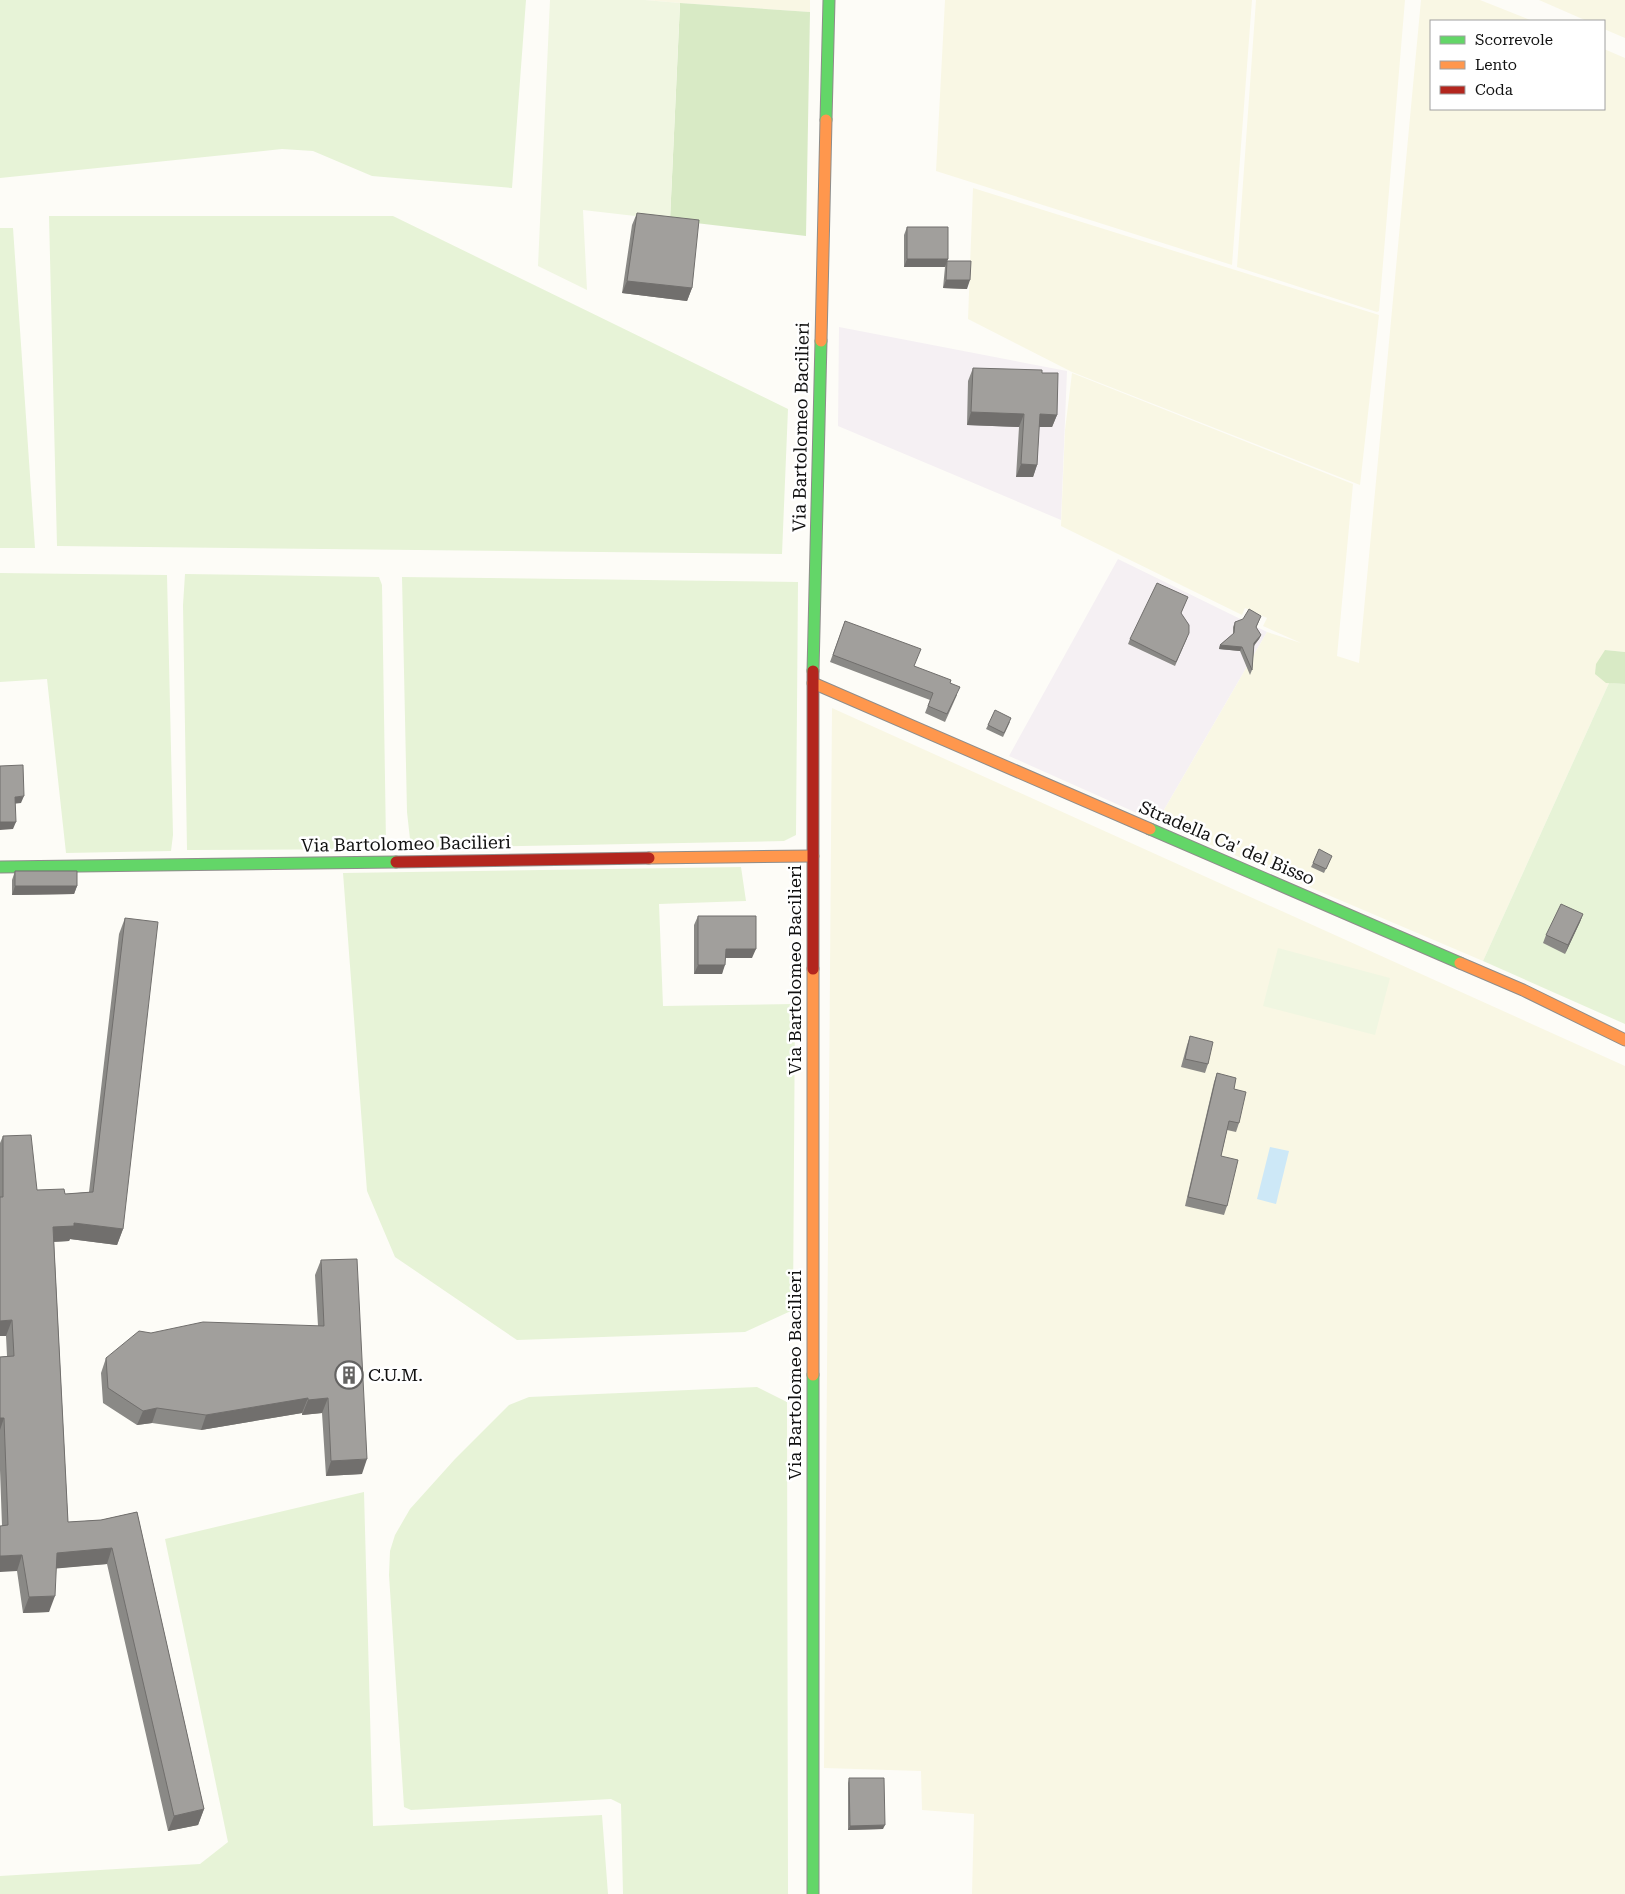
<svg xmlns="http://www.w3.org/2000/svg" width="1625" height="1894" viewBox="0 0 1625 1894" font-family="'Roboto Serif',serif">
  <style>
    .industrial { fill: #f5f0f3 }
    .farmland { fill: #f9f7e4 }
    .green { fill: #e7f3d7 }
    .forest { fill: #d8eac5 }
    .pitch { fill: #f0f6e1 }
    .water { fill: #cde8f7 }
    .lines { fill: none; stroke-linecap: round; stroke-linejoin: round }
    .fast-casing { stroke: #8e8d8b; stroke-width: 13 }
    .slow-casing { stroke: #8e8d8b; stroke-width: 13 }
    .jam-casing { stroke: #8e8d8b; stroke-width: 13 }
    .fast { stroke: #63d668; stroke-width: 11 }
    .slow { stroke: #ff974d; stroke-width: 11 }
    .jam { stroke: #b3261e; stroke-width: 11 }
    .wall { fill: #8a8986 }
    .shaded-wall { fill: #716f6d }
    .building { fill: #a19f9c; stroke: #716f6d }
    .labels { text-anchor: middle; stroke-width: 5; stroke-linejoin: round; paint-order: stroke }
    .street-label { font-size: 18px; fill: #111; stroke: #fff }
    .poi-label { font-size: 18px; fill: #111; stroke: #fff; text-anchor: start }
  </style>
  <rect width="100%" height="100%" fill="#fdfcf7"/>
  <path class="industrial" d="M839 327 1067 371 1061 520 838 426Z
    M1118 559 1267 632 1157 822 1009 756Z"/>
  <path class="farmland" d="M645 0H810V12L680 3Z
    M945 0H1252L1232 265 936 171Z
    M1256 0H1405L1379 311 1377 312 1237 267Z
    M1421 0H1480L1533 21H1431V109H1604V49L1625 58V652L1605 650 1606 683H1609L1483 961 1157 822 1267 632 1301 643 1263 626 1267 618 1245 608 1242 615 1061 526 1065 430 1072 373 1353 484 1337 656 1359 663Z
    M1539 0H1625V38L1604 29V21H1587Z
    M973 188 1379 315 1360 485 1072 372 968 319Z
    M832 708 1625 1066V1894H972L974 1814 922 1810 921 1771 824 1768Z"/>
  <path class="green" d="M0 0H526L512 188 372 176 313 151 282 149 0 178Z
    M49 216H393L788 409 782 554 57 546Z
    M0 228H13L35 548H0Z
    M0 573 167 575 173 835 171 851 66 853 47 679 0 682Z
    M185 574 379 577 382 585 386 843 383 849 187 850 183 605Z
    M402 577 798 582 796 835 784 841 411 848 407 812Z
    M1609 683 1625 684V1024L1483 961Z
    M741 867 746 901 659 904 663 1006 795 1004 793 1310 745 1332 517 1340 395 1257 367 1191 343 873Z
    M757 1387 787 1402 788 1894H623L621 1804 611 1799 411 1810 404 1807 389 1575 390 1551 395 1535 410 1509 455 1459 509 1405 529 1397Z
    M364 1492 373 1826 602 1815 608 1894H0V1876L200 1864 228 1842 165 1539Z"/>
  <path class="forest" d="M680 3 810 12 806 236 670 220Z
    M1605 650 1625 652V684L1606 683 1595 674 1596 664Z"/>
  <path class="pitch" d="M550 0H645L680 3 670 220 583 210 587 290 538 266Z
    M1278 948 1390 978 1375 1035 1263 1006Z"/>
  <path class="water" d="M1270 1147 1289 1151 1276 1204 1257 1199Z"/>
  <g class="lines">
    <g class="fast-casing">
      <path id="fast" d="M826 120 829 0
        M813 671 821 341
        M1150 829 1460 963
        M0 867 396 862
        M813 1375V1894"/>
    </g>
    <g class="slow-casing">
      <path id="slow" d="M821 341 826 120
        M813 683 1150 829
        M649 858 813 856
        M1460 963 1523 990 1625 1040
        M813 969V1375"/>
    </g>
    <g class="jam-casing">
      <path id="jam" d="M396 862 649 858
        M813 969V671"/>
    </g>
    <use href="#fast" class="fast"/>
    <use href="#slow" class="slow"/>
    <use href="#jam" class="jam"/>
  </g>
  <path class="wall" d="M637 213 692 288 687 301 622 293 632 225Z
    M907 227 948 259 947 261 967 289 943 288 945 267H904V235Z
    M973 368 1057 415 1052 427H1039L1037 465 1033 477H1016L1019 427 967 425 968 381Z
    M1186 601 1181 613 1187 638 1175 666 1128 644 1130 639Z
    M1261 616 1256 628 1261 635 1259 639 1254 646 1252 670 1250 675 1240 651 1219 649 1220 645 1233 634V627L1235 622Z
    M845 621 914 666 950 683 957 695 945 722 925 713 930 700 830 662Z
    M1010 722 1003 737 986 729 988 725Z
    M1330 860 1324 873 1311 867 1313 863Z
    M15 871 77 886 74 894 12 895V880Z
    M1583 914 1580 922 1565 954 1543 943 1546 935Z
    M698 916 752 958H725L722 974H694V925Z
    M125 918 123 1229 117 1245 70 1239 69 1241 54 1242 68 1522 101 1520 137 1512 204 1809 198 1825 168 1831 107 1564 56 1568 49 1612 23 1613 17 1571 2 1526 0 1470V1357L7 1356 6 1336H0V1143L3 1136 37 1190 65 1194 89 1192 119 934Z
    M1190 1036 1208 1064 1205 1073 1181 1067 1187 1045Z
    M1217 1073 1234 1089 1239 1123 1236 1132 1227 1130 1221 1156 1227 1206 1224 1215 1185 1206 1214 1082Z
    M321 1260 362 1474 326 1476 322 1413 302 1415V1413L201 1430 152 1423 137 1425 103 1403 101 1373 106 1358 151 1333 318 1326 315 1275Z
    M849 1778 883 1829 848 1830V1783Z"/>
  <path class="shaded-wall" d="M907 259H948L945 267H904Z
    M946 280H970L967 289 943 288Z
    M627 281 692 288 687 301 622 293Z
    M971 412 1024 414 1019 427 967 425Z
    M1040 414 1057 415 1052 427H1035Z
    M1021 464 1037 465 1033 477H1016Z
    M1261 635 1259 639 1252 647 1254 643Z
    M1220 645 1242 647 1240 651 1219 649Z
    M24 796 21 803 12 804 15 797Z
    M0 822H16L13 829 0 830Z
    M15 886H77L74 894 12 895Z
    M1583 914 1580 922 1565 954 1568 945Z
    M726 949H756L752 958H722Z
    M698 965H725L722 974H694Z
    M74 1223 123 1229 117 1245 70 1239 69 1241 47 1242 53 1227Z
    M12 1320 6 1336H0V1321Z
    M308 1398 302 1413 201 1430 206 1415Z
    M328 1398 322 1413 302 1415 308 1400Z
    M157 1408 152 1423 137 1425 143 1411Z
    M0 1418H4L0 1430Z
    M367 1459 362 1474 326 1476 331 1461Z
    M112 1548 107 1564 51 1569 57 1553Z
    M22 1555 17 1571 0 1572V1556Z
    M55 1596 49 1612 23 1613 29 1597Z
    M204 1809 198 1825 168 1831 174 1816Z
    M885 1825 883 1829 848 1830 850 1826Z"/>
  <path class="building" d="M637 213 699 220 692 288 627 281Z
    M907 227H948V259H907Z
    M947 261H971L970 280H946Z
    M973 368 1042 370V373H1058L1057 415 1040 414 1037 465 1021 464 1024 414 971 412Z
    M1157 583 1188 597 1181 613 1189 625V633L1176 662 1130 639Z
    M1249 609 1261 616 1256 627 1261 635 1254 643 1252 670 1242 647 1220 645 1234 633 1235 622 1243 619Z
    M845 621 921 649 914 666 951 680 950 683 960 687 947 714 928 706 933 693 833 655Z
    M995 710 1011 718 1004 733 988 725Z
    M23 765 24 796 15 797 16 822H0V766Z
    M1319 849 1332 856 1326 869 1313 863Z
    M15 871H77V886H15Z
    M1561 904 1583 914 1568 945 1546 935Z
    M698 916H756V949H726L725 965H698Z
    M125 918 158 922 123 1229 74 1223V1226L53 1227 68 1522 101 1520 137 1512 204 1809 174 1816 112 1548 57 1553 55 1596 29 1597 22 1555 0 1556V1526L8 1525 4 1418H0V1357L14 1356 12 1320 0 1321V1197H3V1136L31 1135 37 1190 64 1189 65 1194 93 1192Z
    M1190 1036 1213 1042 1208 1064 1185 1059Z
    M1217 1073 1236 1078 1234 1089 1246 1092 1239 1123 1229 1121 1221 1156 1238 1160 1227 1206 1188 1197Z
    M357 1259 367 1459 331 1461 328 1398 308 1400V1398L206 1415 157 1408 143 1411 108 1388 106 1358 139 1331 151 1333 203 1322 324 1326 321 1260Z
    M849 1778H884L885 1825 850 1826Z"/>
  <defs>
    <g id="building-ring" transform="scale(1.4375)"><circle r="9.5" fill="#fff" stroke="#646362" stroke-width="1.5"/><path d="M-4-6H4V6H1V3H-1V6H-4ZM-2.5-4.3h1.7v1.8h-1.7ZM.8-4.3h1.7v1.8H.8ZM-2.5-1h1.7V.8h-1.7ZM.8-1h1.7V.8H.8Z" fill="#646362"/></g>
  </defs>
  <g fill-rule="evenodd">
    <use href="#building-ring" x="349" y="1375"/>
  </g>
  <g class="labels">
    <g class="street-label">
      <text transform="translate(801 427) rotate(-89)" y="6">Via Bartolomeo Bacilieri</text>
      <text transform="translate(1227 843) rotate(23)" y="6">Stradella Ca' del Bisso</text>
      <text transform="translate(406 844) rotate(-1)" y="6">Via Bartolomeo Bacilieri</text>
      <text transform="translate(795 970) rotate(-90)" y="6">Via Bartolomeo Bacilieri</text>
      <text transform="translate(795 1375) rotate(-90)" y="6">Via Bartolomeo Bacilieri</text>
    </g>
    <g class="poi-label">
      <text x="368" y="1381">C.U.M.</text>
    </g>
  </g>
  <rect x="1430" y="20" width="175" height="90" fill="#ffffff" stroke="#a0a0a0"/>
  <rect x="1440" y="36" width="25" height="8" fill="#63d668" stroke="#a0a0a0"/>
  <text x="1475" y="45" font-size="15" fill="#111111">Scorrevole</text>
  <rect x="1440" y="61" width="25" height="8" fill="#ff974d" stroke="#a0a0a0"/>
  <text x="1475" y="70" font-size="15" fill="#111111">Lento</text>
  <rect x="1440" y="86" width="25" height="8" fill="#b3261e" stroke="#a0a0a0"/>
  <text x="1475" y="95" font-size="15" fill="#111111">Coda</text>
</svg>
